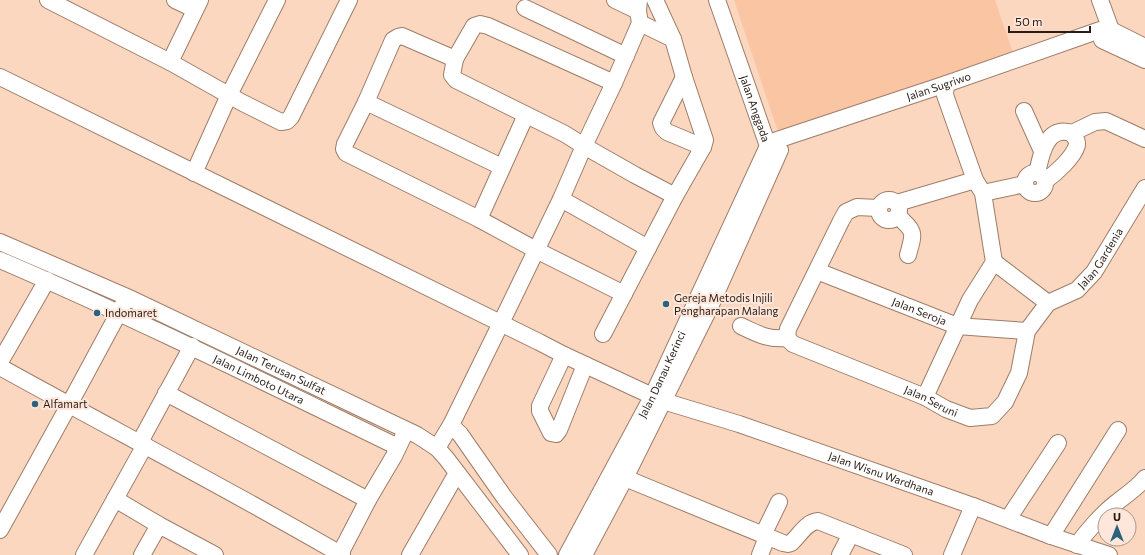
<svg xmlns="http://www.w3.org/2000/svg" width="1145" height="555" viewBox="0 0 1145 555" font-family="Commissioner,sans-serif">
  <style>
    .green { fill: #fac5a3 }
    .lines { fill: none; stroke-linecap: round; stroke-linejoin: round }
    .minor-casing { stroke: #9e7d68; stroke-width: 18 }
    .minor { stroke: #fff; stroke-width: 16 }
    .poi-dot { fill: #2c627d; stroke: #fee7da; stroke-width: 1.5 }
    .labels { text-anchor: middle; stroke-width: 4; stroke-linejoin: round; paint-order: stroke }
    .street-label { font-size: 11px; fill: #291c14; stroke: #fee7da }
    .poi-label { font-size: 11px; fill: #291c14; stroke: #fee7da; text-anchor: start }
  </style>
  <rect width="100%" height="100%" fill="#fcd7c0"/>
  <path class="green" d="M734 0H995L1013 53 785 132 777 129Z"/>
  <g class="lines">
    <g class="minor-casing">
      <g id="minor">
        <path d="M48 0 170 62 241 102 281 122 287 121 291 117 349 0"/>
        <path d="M175 0 194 9"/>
        <path d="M615 0 638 11"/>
        <path id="s1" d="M717 0 768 146 777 149"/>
        <path d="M1100 0 1111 30 1104 38"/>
        <path d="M525 8 626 56"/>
        <path d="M640 23 673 39"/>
        <path d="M1102 40 1145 60"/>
        <path d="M455 59 402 36 398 37 393 40 366 102 345 144 344 149 346 153 479 219 536 250 624 294"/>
        <path d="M170 62 200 0"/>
        <path id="s2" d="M0 77 539 342 564 355 663 401 739 424 973 506 1051 536 1109 555"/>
        <path d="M684 77 661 123 663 128 667 132 703 147"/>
        <path d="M614 83 488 26 480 24 474 26 455 59 452 75 456 80 565 134 584 146 635 175 675 196"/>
        <path d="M366 102 502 167"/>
        <path d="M1024 111 1042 151"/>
        <path d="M194 173 229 95 277 0"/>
        <path d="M1037 173C1041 155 1046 125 1072 133L1095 122 1106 121 1145 139"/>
        <circle cx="1035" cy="183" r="10"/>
        <path d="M1045 181C1055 174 1074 157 1077 145 1078 140 1074 137 1072 133"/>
        <path d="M983 193 1025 184"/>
        <path d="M561 199 648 248"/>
        <circle cx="889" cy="210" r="10"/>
        <path d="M897 203 975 180"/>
        <path d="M898 216C916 233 914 232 908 255"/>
        <path d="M479 219 526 115"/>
        <path id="s3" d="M0 242 127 297 417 435 437 448 446 458 520 555"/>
        <path id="s4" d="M0 260C135 318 266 383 398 447"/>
        <path d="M994 262 1048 303"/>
        <path id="s5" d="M817 271 957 326 1027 331"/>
        <path d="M741 326C758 334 768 340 787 338"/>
        <path d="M603 334 675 196 703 147 705 140 684 77 673 39 655 0"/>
        <path id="s6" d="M787 338 793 344 925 397 946 409 970 418 992 416 1005 402 1019 373 1027 331 1048 303 1077 290 1094 272 1145 188"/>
        <path d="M787 338 788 329 841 221 846 212 857 207 878 208"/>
        <path d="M564 355 540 406V411L551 433 556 434 559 430 585 365"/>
        <path d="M0 362 47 280"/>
        <path d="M0 367C114 430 230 490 342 555"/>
        <path d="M166 393 368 500"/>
        <path d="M925 397 970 300 994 262 983 193 975 180 945 95 946 84"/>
        <path d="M451 425 460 434 504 497 549 555"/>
        <path d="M140 442 192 346"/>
        <path d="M437 448 451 425 501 323 561 199 584 146 614 83 640 23 638 11 639 0"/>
        <path d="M625 478 783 543 788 544 791 543C800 535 806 522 818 521L904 555"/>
        <path d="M115 499 159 525 215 555"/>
        <path d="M1008 519 1058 443"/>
        <path d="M0 530 69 405 124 303"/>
        <path d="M763 535 779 502"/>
        <path d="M1051 536 1118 430"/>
        <path d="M1077 545C1087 531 1103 513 1116 503 1126 495 1137 488 1145 478"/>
        <path d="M340 554 368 500 394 456 403 437"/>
        <path d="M84 555 145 445"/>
        <path d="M142 555 159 525"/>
        <path d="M410 555 457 473"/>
        <path id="s7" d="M567 555 652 397 768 146 777 140 946 84 1100 30H1111L1145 47"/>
        <path d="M584 555 625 478 709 309 780 150"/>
        <path d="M760 555 767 537"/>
        <path d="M840 555 851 534"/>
        <path d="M952 555 973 506"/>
      </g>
    </g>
    <use href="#minor" class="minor"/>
  </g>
  <g class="poi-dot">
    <circle cx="666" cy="304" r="4"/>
    <circle cx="97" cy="313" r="4"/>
    <circle cx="35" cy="404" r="4"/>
  </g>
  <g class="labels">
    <g class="street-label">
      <text dy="4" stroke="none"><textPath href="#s7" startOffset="637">Jalan Sugriwo</textPath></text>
      <text dy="4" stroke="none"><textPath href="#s1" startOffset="115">Jalan Anggada</textPath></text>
      <text dy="4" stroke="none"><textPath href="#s6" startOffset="423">Jalan Gardenia</textPath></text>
      <text dy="4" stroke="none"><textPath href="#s5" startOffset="110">Jalan Seroja</textPath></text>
      <text dy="4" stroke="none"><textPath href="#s3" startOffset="309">Jalan Terusan Sulfat</textPath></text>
      <text dy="4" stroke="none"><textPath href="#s7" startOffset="204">Jalan Danau Kerinci</textPath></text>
      <text dy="4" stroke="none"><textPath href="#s4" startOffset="285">Jalan Limboto Utara</textPath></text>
      <text dy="4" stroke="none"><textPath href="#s6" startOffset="158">Jalan Seruni</textPath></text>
      <text dy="4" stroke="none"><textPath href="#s2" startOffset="968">Jalan Wisnu Wardhana</textPath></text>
    </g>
    <g class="poi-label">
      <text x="674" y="302">Gereja Metodis Injili<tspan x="674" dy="13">Pengharapan Malang</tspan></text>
      <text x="105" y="317">Indomaret</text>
      <text x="43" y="408">Alfamart</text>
    </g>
  </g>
  <g transform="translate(1117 527)"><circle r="19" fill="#fee7da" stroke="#a9968b"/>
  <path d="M0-3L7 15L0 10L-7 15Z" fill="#2c627d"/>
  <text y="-6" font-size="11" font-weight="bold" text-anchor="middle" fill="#291c14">U</text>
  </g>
  <path d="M1009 26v6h81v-6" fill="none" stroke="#291c14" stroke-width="2"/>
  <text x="1015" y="26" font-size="12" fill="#291c14" stroke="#fee7da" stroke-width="3" paint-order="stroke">50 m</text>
</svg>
